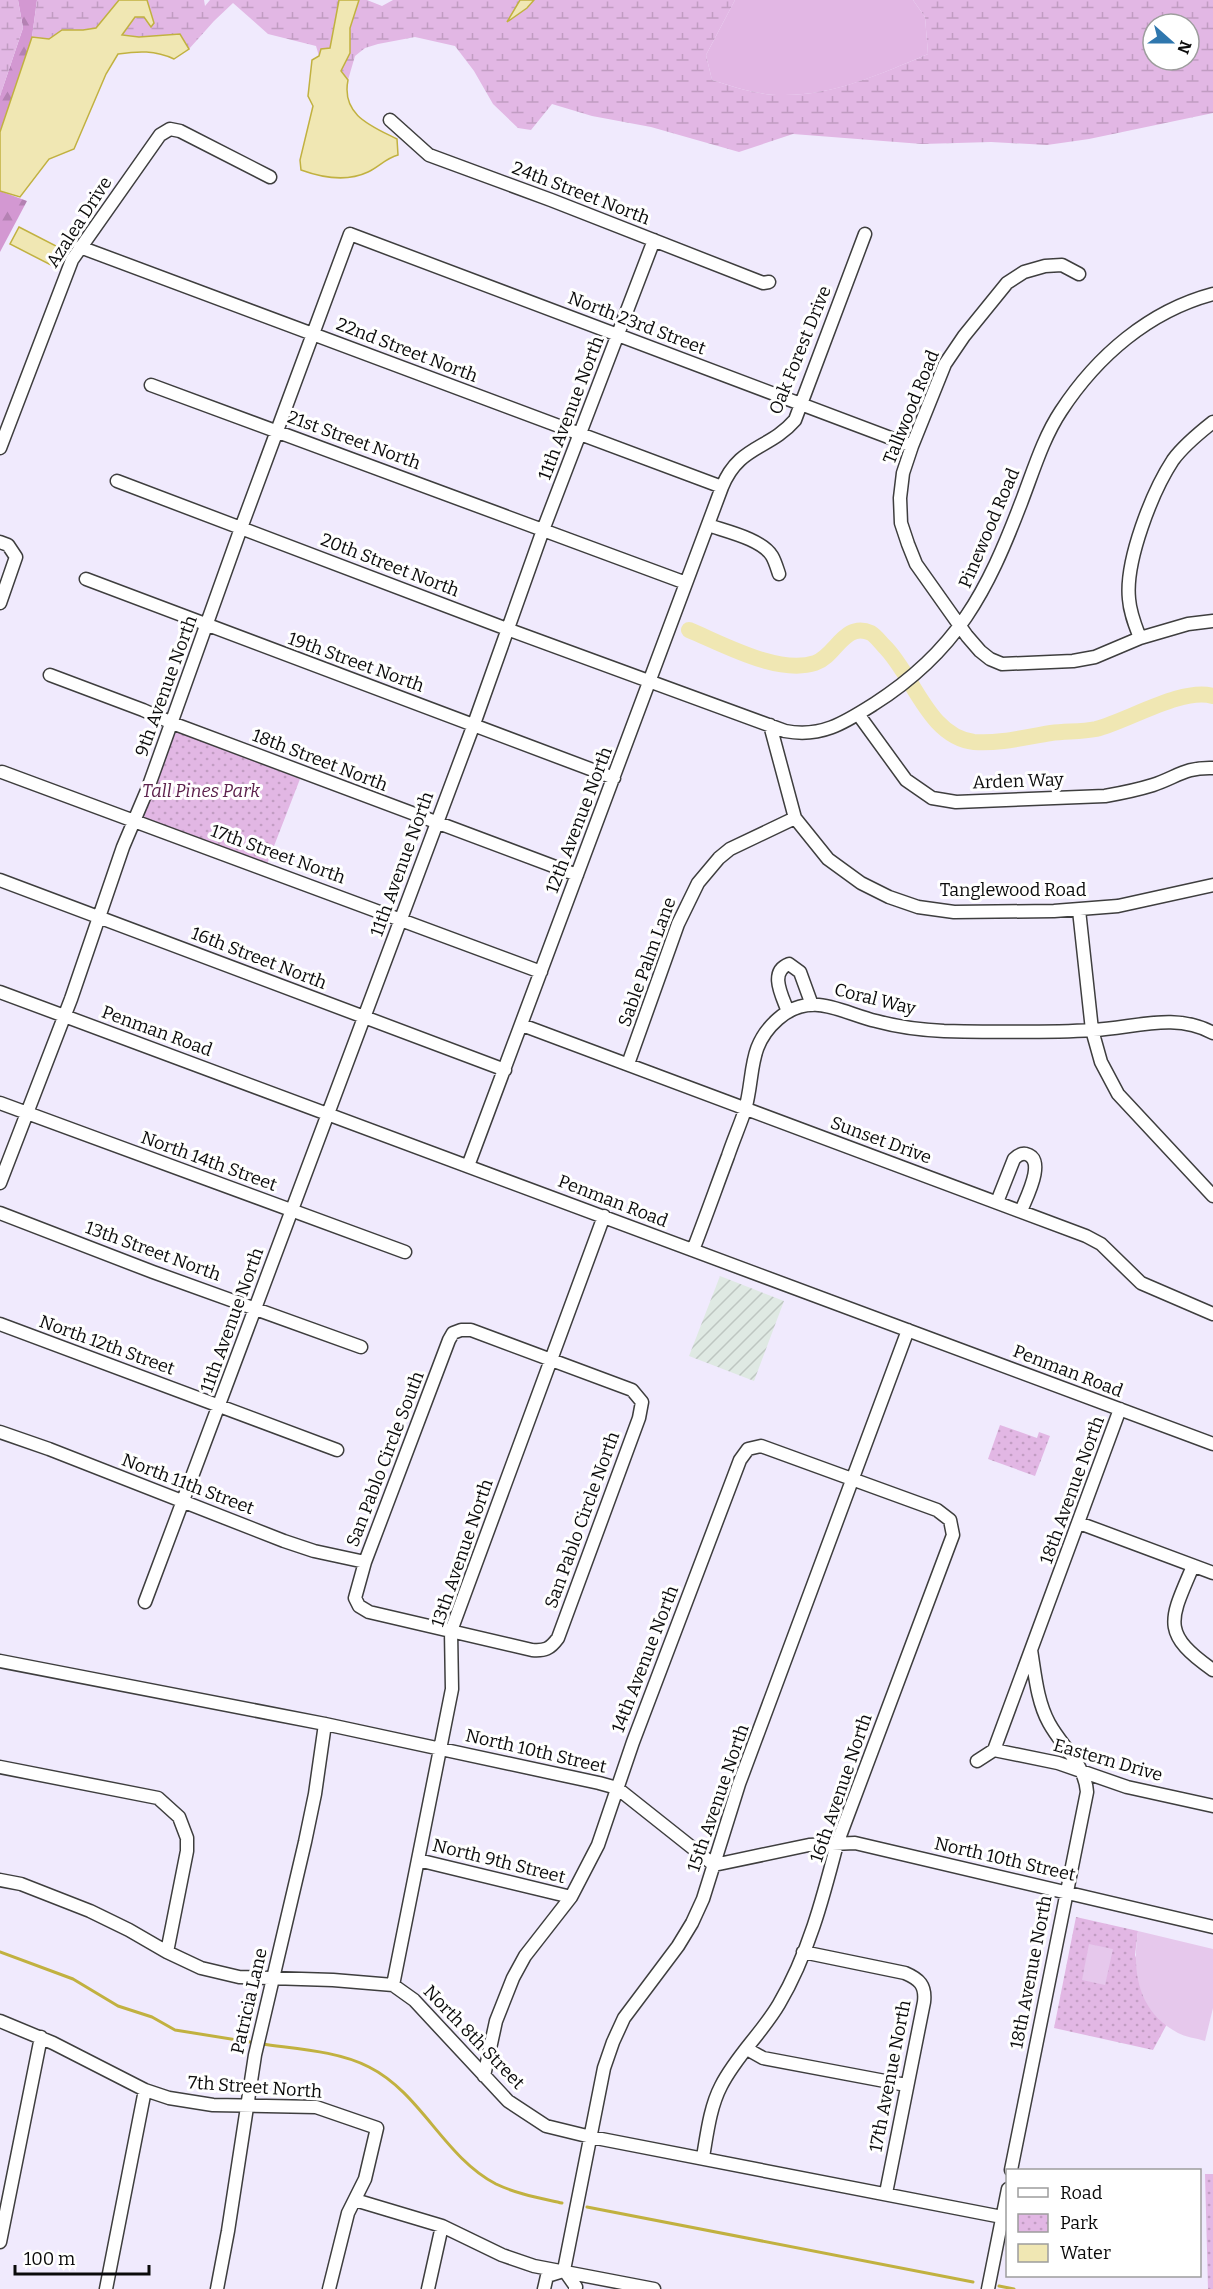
<svg xmlns="http://www.w3.org/2000/svg" width="1213" height="2289" viewBox="0 0 1213 2289" font-family="Bitter,serif">
  <style>
    .industrial { fill: url(#industrial-furrows) }
    .grass { fill: #e2b7e4 }
    .forest { fill: url(#forest-firs) }
    .wetland { fill: url(#wetland-marsh); fill-rule: evenodd }
    .park { fill: url(#park-dots) }
    .pitch { fill: #e6c8ec }
    .water { fill: #f0e7b3; stroke: #c1b140; stroke-width: 1.5 }
    .lines { fill: none; stroke-linecap: round; stroke-linejoin: round }
    .stream { stroke: #c1b140; stroke-width: 3 }
    .river { stroke: #f0e7b3; stroke-width: 16 }
    .minor-casing { stroke: #3e3e3e; stroke-width: 15 }
    .minor { stroke: #fff; stroke-width: 12 }
    .labels { text-anchor: middle; stroke-width: 6; stroke-linejoin: round; paint-order: stroke }
    .street-label { font-size: 18px; fill: #0b0b0b; stroke: #fff }
    .park-label { font-size: 18px; font-style: italic; fill: #5c214c; stroke: #fff }
  </style>
  <defs>
    <pattern id="industrial-furrows" width="10" height="10" patternUnits="userSpaceOnUse" patternTransform="scale(1.5)"><rect width="10" height="10" fill="#dfe9e3"/><path d="M-1 1l2-2M0 10L10 0M9 11l2-2" fill="none" stroke="#bec6c1"/></pattern>
    <pattern id="forest-firs" width="22" height="20" patternUnits="userSpaceOnUse" patternTransform="scale(1.5)"><rect width="22" height="20" fill="#d398d2"/><path d="M5 1l3.5 6h-7zM16 11l3.5 6h-7z" fill="#b482b3"/></pattern>
    <pattern id="wetland-marsh" width="20" height="14" patternUnits="userSpaceOnUse" patternTransform="scale(1.5)"><rect width="20" height="14" fill="#e2b7e4"/><path d="M1 5h8M5 5V1M11 12h8M15 12V8" fill="none" stroke="#c19cc2"/></pattern>
    <pattern id="park-dots" width="8" height="8" patternUnits="userSpaceOnUse" patternTransform="scale(1.5)"><rect width="8" height="8" fill="#e2b7e4"/><path d="M2 2h.1M6 6h.1" fill="none" stroke="#c19cc2" stroke-width="1.8" stroke-linecap="round"/></pattern>
  </defs>
  <rect width="100%" height="100%" fill="#f0eafd"/>
  <path class="industrial" d="M720 1276 784 1301 754 1381 689 1356Z"/>
  <path class="grass" d="M735 0H913L925 17 928 54C880 74 834 96 781 95 758 95 734 87 712 80L706 55Z"/>
  <path class="forest" d="M18 0H37L32 37 0 132V96L23 28Z
    M0 191 27 201 0 252Z"/>
  <path class="wetland" d="M0 0H18L23 28 0 96Z
    M37 0H119L96 28 83 30H62L49 40 32 37Z
    M147 0H204L205 6 210 0H339L330 48 319 56 316 46 268 34 233 3 214 21 189 49 180 34 139 37 122 35 135 17H144L151 13Z
    M359 0H367L382 6 393 0H520L508 21 527 8 534 0H735L706 55 712 80C734 87 758 95 781 95 833 96 880 74 928 54L925 17 913 0H1213V113L1089 139 1047 145 991 142 922 144 793 134 739 152 651 127 592 116 552 104 531 130 518 128 493 104 474 71 455 46 415 37 378 44 365 48 355 56 348 80 341 71 350 53V28ZM1153 24H1189V60H1153Z"/>
  <path class="park" d="M175 730 300 779 267 864 140 819Z
    M1000 1425 1037 1438 1039 1432 1050 1436 1035 1476 988 1459Z
    M1076 1917 1138 1931 1135 1955 1158 2018 1167 2024 1153 2050 1054 2028Z
    M1205 2174H1213V2289H1208Z"/>
  <path class="pitch" d="M1138 1931 1213 1949V2008L1205 2041C1196 2038 1185 2037 1178 2033 1137 2011 1132 1971 1138 1931Z
    M1089 1944 1113 1949 1105 1985 1082 1980Z"/>
  <path class="water" d="M119 0H147L154 23 151 27 144 17H135L122 35 139 37 180 34 189 49 174 59C155 50 138 51 118 54L106 74 74 149 49 159 20 197 0 191V132L32 37 49 39 62 30H83L96 28Z
    M339 0H359L350 28V53L341 71 348 80C341 115 371 126 397 139L398 155C386 158 379 167 368 172 347 182 323 178 301 170L300 160 313 106 308 96 312 60 319 56 321 49 330 48Z
    M520 0H534L527 8 507 22Z
    M19 227 60 248 51 265 10 244Z"/>
  <g class="lines">
    <path class="stream" d="M0 1952 73 1979 118 2006 152 2017 175 2030 256 2043
      M262 2044C297 2049 338 2051 369 2067 421 2093 444 2157 496 2184 517 2194 540 2198 562 2203
      M587 2207 973 2282
      M999 2286 1014 2289"/>
    <path class="river" d="M689 630C723 644 778 675 815 663 836 656 844 621 871 633 876 636 880 642 884 646 913 674 928 737 974 742 999 744 1026 737 1051 733 1066 731 1081 732 1096 729 1128 721 1182 687 1213 696"/>
    <g class="minor-casing">
      <path id="minor" d="M390 120 429 155 551 200 763 283 769 282
        M80 247 722 487
        M1079 274 1062 265 1045 266 1024 272 1007 283 964 336 945 364 912 446 903 473 900 498 901 523 908 544 916 564 967 636 980 651 990 659 1002 664 1073 661 1095 657 1140 638 1188 624 1213 621
        M151 385 686 583
        M0 448 72 260 160 135 170 129 180 131 270 177
        M117 481 507 629 785 731C821 738 844 723 874 704 957 651 987 592 1021 503 1033 472 1043 438 1061 411 1097 356 1149 311 1213 294
        M708 525C725 531 762 539 772 556 775 561 777 568 779 574
        M0 542 8 545 16 557 0 603
        M86 579 614 778
        M1140 638C1135 625 1130 613 1129 599 1125 561 1152 492 1173 460 1184 445 1199 433 1213 422
        M50 675 143 710 172 723 577 875
        M858 714 906 780 932 798 956 802 1105 796C1122 793 1137 790 1153 785 1177 777 1185 767 1213 768
        M770 725 795 818 828 859 861 883 889 897 918 907 954 912 1054 911 1118 906 1213 885
        M2 772 541 972
        M0 880 505 1070
        M1079 910 1092 1030 1101 1062 1118 1094 1213 1196
        M0 992 1213 1444
        M788 1012C783 997 768 972 789 964L800 972 812 1005
        M522 1025 1086 1236 1101 1244 1141 1283 1213 1314
        M628 1064 678 924 698 883 719 858 730 849 795 818
        M0 1103 405 1252
        M468 1166 722 487C739 445 769 450 795 420L865 234
        M0 1183 71 999 123 847 148 788 241 528 350 234 912 446
        M997 1202 1014 1159C1017 1156 1021 1153 1026 1154 1047 1159 1026 1198 1021 1211
        M0 1213 153 1272 361 1347
        M693 1250C705 1219 716 1188 728 1156 733 1141 740 1125 745 1110 755 1074 747 1046 778 1019 811 990 842 1013 876 1021 898 1027 921 1030 944 1031 991 1032 1046 1033 1093 1030 1134 1028 1175 1012 1213 1033
        M0 1324 337 1450
        M461 1330H471L632 1390 642 1402 639 1418 558 1638C550 1649 545 1651 532 1650L369 1612 359 1606 355 1598 365 1562 449 1340 453 1333Z
        M0 1432 49 1449 284 1541 314 1551 365 1562
        M1079 1523 1213 1573
        M1193 1566C1170 1620 1160 1633 1213 1670
        M145 1602 474 724 543 530 654 240
        M0 1661 325 1724 599 1783 617 1788 714 1865 809 1845 855 1843 1213 1927
        M994 1750 1120 1409
        M994 1750 1058 1763 1127 1787 1213 1806
        M977 1761 994 1750
        M0 1767 158 1798 179 1817 187 1838V1851L167 1952
        M418 1860 571 1897
        M0 1880 21 1884 90 1911 129 1930 167 1952 201 1968 239 1977 333 1980 393 1985 414 2000 508 2101 546 2126 591 2137 1002 2217
        M803 1952 905 1973C919 1979 926 1985 924 2002L886 2193
        M393 1985 452 1689 451 1631 604 1216
        M0 2021 53 2043 145 2090 169 2098 213 2105 316 2107 377 2128 365 2179 348 2213 329 2289
        M747 2049 763 2058 906 2085
        M484 2076 496 2021 513 1978 525 1956 571 1897 598 1845 633 1742 740 1460 748 1449 761 1446 937 1510 950 1520 953 1535 837 1844C823 1898 808 1955 779 2004 762 2033 736 2056 721 2086 710 2107 707 2134 703 2157
        M1011 2170 1087 1792C1085 1764 1062 1747 1049 1723 1037 1701 1035 1674 1031 1650
        M355 2200 442 2226 502 2255 534 2266 654 2289
        M0 2242 41 2037
        M106 2289 145 2090
        M217 2289 228 2231 255 2055 305 1842 315 1794 325 1724
        M428 2289 442 2226
        M544 2289 547 2276 560 2272
        M575 2289 576 2287 564 2270 604 2068 613 2042 624 2018 678 1946 692 1923 703 1899 739 1784 908 1330
        M988 2289 1008 2189"/>
    </g>
    <use href="#minor" class="minor"/>
  </g>
  <g class="labels">
    <g class="street-label">
      <text transform="translate(581 193) rotate(21)" y="6">24th Street North</text>
      <text transform="translate(79 222) rotate(-57)" y="6">Azalea Drive</text>
      <text transform="translate(637 323) rotate(21)" y="6">North 23rd Street</text>
      <text transform="translate(407 350) rotate(21)" y="6">22nd Street North</text>
      <text transform="translate(800 350) rotate(-68)" y="6">Oak Forest Drive</text>
      <text transform="translate(911 407) rotate(-68)" y="6">Tallwood Road</text>
      <text transform="translate(571 408) rotate(-69)" y="6">11th Avenue North</text>
      <text transform="translate(354 440) rotate(20)" y="6">21st Street North</text>
      <text transform="translate(989 528) rotate(-67)" y="6">Pinewood Road</text>
      <text transform="translate(390 565) rotate(21)" y="6">20th Street North</text>
      <text transform="translate(356 662) rotate(20)" y="6">19th Street North</text>
      <text transform="translate(166 686) rotate(-70)" y="6">9th Avenue North</text>
      <text transform="translate(320 760) rotate(21)" y="6">18th Street North</text>
      <text transform="translate(1018 781) rotate(-2)" y="6">Arden Way</text>
      <text transform="translate(579 820) rotate(-69)" y="6">12th Avenue North</text>
      <text transform="translate(278 854) rotate(20)" y="6">17th Street North</text>
      <text transform="translate(402 864) rotate(-70)" y="6">11th Avenue North</text>
      <text x="1013" y="896">Tanglewood Road</text>
      <text transform="translate(259 958) rotate(21)" y="6">16th Street North</text>
      <text transform="translate(647 962) rotate(-70)" y="6">Sable Palm Lane</text>
      <text transform="translate(875 999) rotate(14)" y="6">Coral Way</text>
      <text transform="translate(157 1031) rotate(20)" y="6">Penman Road</text>
      <text transform="translate(881 1140) rotate(20)" y="6">Sunset Drive</text>
      <text transform="translate(209 1161) rotate(20)" y="6">North 14th Street</text>
      <text transform="translate(613 1201) rotate(21)" y="6">Penman Road</text>
      <text transform="translate(153 1251) rotate(20)" y="6">13th Street North</text>
      <text transform="translate(232 1320) rotate(-70)" y="6">11th Avenue North</text>
      <text transform="translate(107 1345) rotate(20)" y="6">North 12th Street</text>
      <text transform="translate(1068 1371) rotate(21)" y="6">Penman Road</text>
      <text transform="translate(385 1459) rotate(-69)" y="6">San Pablo Circle South</text>
      <text transform="translate(188 1484) rotate(21)" y="6">North 11th Street</text>
      <text transform="translate(1072 1490) rotate(-70)" y="6">18th Avenue North</text>
      <text transform="translate(582 1520) rotate(-70)" y="6">San Pablo Circle North</text>
      <text transform="translate(462 1553) rotate(-71)" y="6">13th Avenue North</text>
      <text transform="translate(645 1659) rotate(-69)" y="6">14th Avenue North</text>
      <text transform="translate(536 1751) rotate(13)" y="6">North 10th Street</text>
      <text transform="translate(1108 1760) rotate(16)" y="6">Eastern Drive</text>
      <text transform="translate(841 1788) rotate(-71)" y="6">16th Avenue North</text>
      <text transform="translate(718 1798) rotate(-71)" y="6">15th Avenue North</text>
      <text transform="translate(1005 1859) rotate(13)" y="6">North 10th Street</text>
      <text transform="translate(499 1861) rotate(14)" y="6">North 9th Street</text>
      <text transform="translate(1031 1972) rotate(-79)" y="6">18th Avenue North</text>
      <text transform="translate(249 2001) rotate(-77)" y="6">Patricia Lane</text>
      <text transform="translate(474 2037) rotate(46)" y="6">North 8th Street</text>
      <text transform="translate(890 2076) rotate(-79)" y="6">17th Avenue North</text>
      <text transform="translate(255 2087) rotate(4)" y="6">7th Street North</text>
    </g>
    <g class="park-label">
      <text x="201" y="797">Tall Pines Park</text>
    </g>
  </g>
  <rect x="1006" y="2169" width="195" height="108" fill="#ffffff" stroke="#9d9d9d" stroke-width="1.5"/>
  <rect x="1018" y="2188" width="30" height="9" fill="#ffffff" stroke="#9d9d9d" stroke-width="1.5"/>
  <text x="1060" y="2199" font-size="18" fill="#0b0b0b">Road</text>
  <rect x="1018" y="2214" width="30" height="18" fill="url(#park-dots)" stroke="#9d9d9d" stroke-width="1.5"/>
  <text x="1060" y="2229" font-size="18" fill="#0b0b0b">Park</text>
  <rect x="1018" y="2244" width="30" height="18" fill="#f0e7b3" stroke="#9d9d9d" stroke-width="1.5"/>
  <text x="1060" y="2259" font-size="18" fill="#0b0b0b">Water</text>
  <g transform="translate(1171 42) rotate(111)"><circle r="28" fill="#ffffff" stroke="#9d9d9d" stroke-width="1.5"/>
  <path d="M0-4.5L10 22L0 15L-10 22Z" fill="#2f77ae"/>
  <text y="-9" font-size="16" font-weight="bold" text-anchor="middle" fill="#0b0b0b">N</text>
  </g>
  <path d="M15 2265v9h134v-9" fill="none" stroke="#0b0b0b" stroke-width="3"/>
  <text x="24" y="2265" font-size="18" fill="#0b0b0b" stroke="#ffffff" stroke-width="4.5" paint-order="stroke">100 m</text>
</svg>
